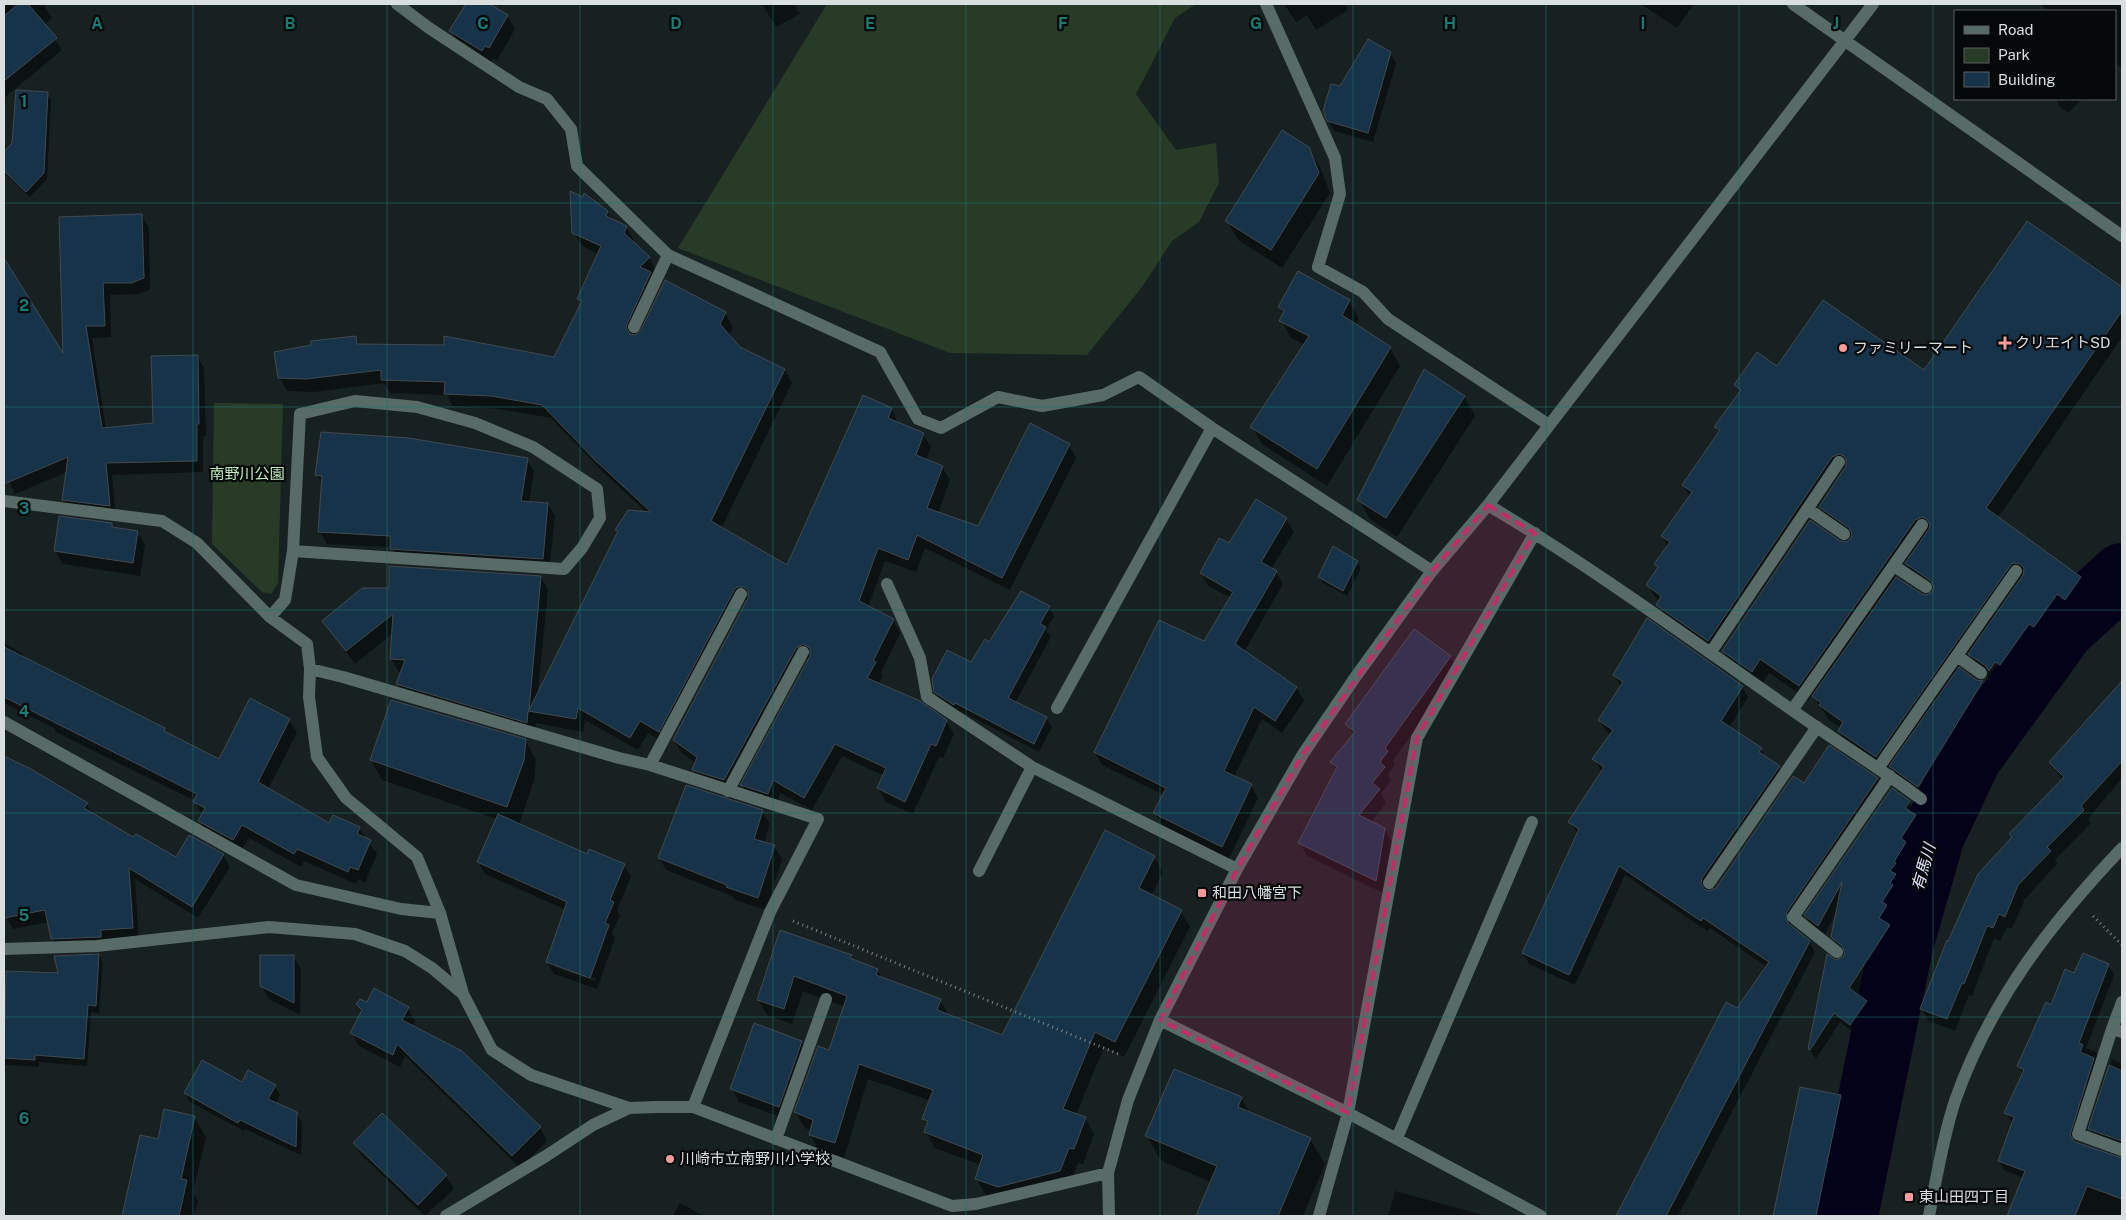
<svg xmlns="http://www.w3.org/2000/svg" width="2126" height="1220" viewBox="0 0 2126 1220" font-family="'Public Sans','Noto Sans JP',sans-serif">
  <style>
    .green { fill: #273b27 }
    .shadow { fill: #0007; fill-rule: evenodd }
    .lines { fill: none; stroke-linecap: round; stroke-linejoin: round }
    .river { stroke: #040219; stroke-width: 64 }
    .building { fill: #17334a; stroke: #43494f }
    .path { stroke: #7c8384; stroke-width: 3; stroke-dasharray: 1 4; stroke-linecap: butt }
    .minor { stroke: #586b66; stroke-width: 12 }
    .marked { fill: #c42c68; fill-opacity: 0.2; stroke: #c42c68; stroke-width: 4; stroke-dasharray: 10 6; stroke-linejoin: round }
    .grid { fill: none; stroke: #197b74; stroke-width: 1; stroke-opacity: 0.55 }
    .poi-dot { fill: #f59b9a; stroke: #06090a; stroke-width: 2 }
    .labels { text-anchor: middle; stroke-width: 4.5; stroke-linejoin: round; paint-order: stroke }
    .poi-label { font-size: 15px; fill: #d9dedf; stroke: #06090a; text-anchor: start }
    .park-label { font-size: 15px; fill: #bcedbb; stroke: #06090a }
    .water-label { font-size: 16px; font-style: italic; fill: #dee1f9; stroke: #06090a }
    .grid-label { font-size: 16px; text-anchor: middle; font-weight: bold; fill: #197b74; stroke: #06090a; stroke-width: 4.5; stroke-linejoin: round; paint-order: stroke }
  </style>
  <rect width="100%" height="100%" fill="#182122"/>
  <path class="green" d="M827 4H1196L1175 18 1136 94 1176 150 1216 143 1219 183 1199 222 1172 241 1142 287 1087 355 950 353 678 248Z
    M214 403 283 404 278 583 271 594 262 592 212 544Z"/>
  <path class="shadow" d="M4 4H43L52 18 44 25 62 50 4 98Z
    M467 4H487L507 16 515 29 497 61 493 58 490 63 458 44 451 31Z
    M762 4H794L800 14 776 27Z
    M1284 4H1345L1348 10 1316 30 1307 15 1296 22Z
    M1641 4H1694L1677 28Z
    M2042 4H2122V68L2116 64 2115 66V11H2046Z
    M1390 53 1396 63 1373 142 1334 131 1328 120 1341 88Z
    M47 93 51 100 47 179 30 197 4 173V154L14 143Z
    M2056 99H2082L2068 113 2060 107Z
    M1308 148 1320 167 1330 193 1282 268 1238 240 1227 221Z
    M607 211 613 221 626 227 634 240 633 243 649 258 656 271 658 287 633 338 642 331 666 281 725 313 733 327 729 336 740 348 785 370 792 383 721 529 788 567 892 409 898 424 923 434 931 447 926 461 942 467 950 480 938 513 978 528 1069 445 1076 458 1010 590 925 548 916 572 885 561 868 607 893 620 900 633 881 673 883 676 878 684 946 721 954 734 943 758 939 757 913 814 886 802 878 788 884 776 842 756 812 810 780 793 776 807 749 799 742 785 812 656 803 661 732 793 701 783 693 770 696 763 682 753 674 740 749 600H745L666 744 648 733 638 750 585 720 583 732 536 723 534 735 405 697 398 684 402 672H399L391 659 393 633 355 664 324 621 390 589 541 577 548 590 538 693 618 533 617 530 647 513 604 473 551 418 499 409 453 406 447 395 390 393 384 383 314 392 287 391 280 378 356 338 360 346 555 359 582 305 578 299 598 254 582 246 574 233Z
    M142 216 149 228 150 290 138 294 110 295 111 337 92 338 106 429 154 424 197 356 204 368 206 436H203V472L112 475 116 518 70 512 63 500 67 472 15 494 4 471V260L65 357 61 218Z
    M2027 223 2122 288V337L1998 518 2080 578 2089 593 2074 614 2065 607 2043 641 2037 638 2008 679 2004 675 1998 685 1978 669 1968 652 1957 668 1976 681 1982 682 1986 688 1922 792 1894 773 1890 764 1885 771 1848 746 1839 732 1841 728 1829 720 1812 694 1808 700 1769 673 1761 686 1732 665 1723 651 1839 542 1847 543 1853 538 1829 521 1820 507 1846 469 1844 467 1717 655 1666 619 1657 605 1659 602 1647 585 1658 568 1656 564 1668 547 1662 536 1690 497 1683 485 1719 433 1716 427 1740 393 1735 385 1777 368 1924 372ZM1905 561 1915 578 1935 591 1930 596 1922 595 1894 577Z
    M1349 301 1359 318 1355 326 1390 348 1400 366 1327 486 1262 444 1252 427 1305 345 1291 338 1281 320 1284 315 1279 307Z
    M1464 396 1475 416 1397 537 1370 519 1359 500Z
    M527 459 534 471 529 503 548 504 555 516 549 571 398 561 391 547 327 544 320 532 323 485 317 475Z
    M1256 501 1286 519 1294 532 1271 569 1276 572 1283 584 1244 652 1297 688 1304 701 1282 733 1262 719 1234 777 1251 785 1258 798 1229 859 1162 826 1155 813 1164 795 1102 765 1095 752 1204 643 1231 598 1208 586 1201 573 1229 545Z
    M111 524 113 528 137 532 145 545 140 576 63 564 55 551Z
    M1357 562 1361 568 1347 596 1323 583 1319 577Z
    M1049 607 1054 616 1046 630 1051 637 1015 703 1046 718 1052 727 1039 752 960 711 959 713 941 701 936 692 971 664 990 643Z
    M4 643 22 653 26 660 164 729 167 734 220 761 289 720 297 733 268 789 330 825 359 828 377 854 365 883 358 879 356 884 304 861 301 867 249 838 240 852 206 834 199 821 202 815 195 801 56 732 54 728 4 703Z
    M1450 656 1458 669 1393 761 1395 765 1388 774 1391 780 1381 794 1386 803 1371 822 1384 828 1392 842 1383 893 1307 856 1300 843 1337 771 1331 762 1353 735 1347 724Z
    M1614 675 1742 687 1748 697 1729 728 1761 749 1766 759 1779 767 1785 778 1707 892 1717 889 1805 785 1829 747 1877 779 1884 790 1791 924 1792 928 1809 942 1815 952 1678 1216H1617L1727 1004 1737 1009 1767 967 1710 928 1707 931 1625 875 1575 985 1529 964 1523 953 1578 834 1570 822 1602 772 1594 759 1611 735 1606 731 1599 720 1621 686Z
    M2122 683V778L2088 819 2091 823 2055 860 2057 864 2025 899 2012 929 2007 927 2000 941 1994 938 1972 996 1969 995 1955 1031 1929 1021 1921 1008 1946 945 1979 875 2012 838 2010 834 2063 780 2050 762Z
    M525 740 536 760 534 780 519 825 587 855 624 865 631 877 617 910 620 915 612 933 615 938 597 989 554 974 547 962 566 910 485 874 478 862 497 819 382 780 371 760ZM555 964 596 979 595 981 555 967Z
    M4 758 31 770 87 804 93 815 134 839 176 859 223 855 230 867 198 918 135 879 139 940 59 951 52 939 49 922 13 929 6 916H4V851L54 843 4 819Z
    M1909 802 1915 812 1913 815 1921 827 1907 847 1911 854 1899 872 1901 874 1897 879 1901 886 1896 892 1898 896 1889 911 1892 916 1887 925 1895 936 1857 995 1866 1002 1872 1012 1857 1035 1840 1022 1816 1059 1809 1049 1836 961 1844 958 1846 954 1838 947 1832 936 1836 913 1824 936 1811 926 1805 915Z
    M762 811 770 824 764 843 774 846 782 859 766 910 735 900 732 896 666 870 659 857Z
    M1154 857 1163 872 1151 896 1181 911 1190 927 1124 1057 1104 1047 1076 1115 1085 1118 1094 1134 1083 1164 1078 1163 1069 1186 1008 1202 985 1194 976 1178 981 1165 935 1148 926 1132 928 1126 924 1119 931 1101 868 1079 844 1158 819 1151 810 1135 811 1131 805 1128 795 1112 830 1052 845 1007 803 991 792 1024 767 1015 758 1000 780 931 851 956 854 961 877 970 883 979 940 1000 949 1016 1003 1037Z
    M99 955 103 963 99 1013 91 1012 87 1066 39 1062V1067L4 1065V973L59 974Z
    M293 956 301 969 300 1015 269 999 261 985Z
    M2108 965 2114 975 2086 1048 2096 1052 2101 1062 2075 1142 2122 1159V1216H2008L2024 1178 2005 1171 1999 1161 2013 1124 2006 1113 2023 1074 2018 1066 2052 1006 2075 975Z
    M357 1004 408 1008 415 1021 412 1027 540 1128 547 1141 520 1168 405 1056 400 1067 359 1046 352 1033 362 1013Z
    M802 1042 809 1055 786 1119 739 1102 732 1089Z
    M2112 1059 2122 1064V1149L2095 1139 2090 1129Z
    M242 1083 275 1086 280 1095 276 1104 296 1113 302 1123 301 1155 245 1129 244 1131 190 1102 185 1093Z
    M1801 1088 1840 1096 1851 1115 1831 1216H1775Z
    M1241 1098 1250 1113 1310 1139 1325 1164 1303 1216H1197L1211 1182 1161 1161 1147 1136Z
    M194 1117 206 1137 193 1192 198 1201 194 1216H123L141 1136 159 1140Z
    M354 1143 446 1176 454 1189 425 1216 362 1156Z
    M1395 1191 1487 1216H1388Z
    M680 1203 704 1216H673Z"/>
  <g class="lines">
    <path class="river" d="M1846 1216 1901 946 1933 835 1970 757 2063 629 2122 575"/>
  </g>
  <path class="building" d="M18 4H28L57 38 4 81V16Z
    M466 4H490L508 15 489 48 485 46 482 51 449 31Z
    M1368 39 1391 52 1368 133 1327 121 1323 111 1331 84 1340 86Z
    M16 90 48 92 44 173 26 192 4 171V152L12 143Z
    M1282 130 1309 147 1319 173 1271 250 1225 221Z
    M570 191 583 197 584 193 608 211 606 216 627 226 624 233 650 257 640 267 651 272 627 324 626 328 630 334 635 335 641 330 665 280 726 312 720 324 740 347 785 369 711 521 787 565 863 395 892 408 888 418 924 433 916 455 943 466 927 508 978 526 1030 423 1070 444 1002 578 917 535 908 560 878 548 859 601 894 619 873 661 876 662 867 678 920 701 947 720 936 746 931 744 905 802 877 788 886 768 835 744 804 798 773 780 768 794 740 785 810 656V648L803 644 796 648 724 780 692 770 697 757 673 740 748 598V590L744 587H737L734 590 659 732 640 721 630 738 578 708 576 719 528 711 527 723 396 684 405 660 390 659 393 614 346 651 322 621 362 588H389V566L541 576 529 710 618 531 615 530 628 510 651 512 595 460 542 405 491 396 444 394 445 382 381 380V370L306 379 278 378 274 352 311 345V341L356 336 357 344 444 345V336L554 357 582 301 577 299 601 246 572 233Z
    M142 214 144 278 131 283H103L105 326H86L102 428 153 423 151 356 198 355 199 424H197V461L106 463 110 506 62 500 68 457 4 484V258L63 353 59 217Z
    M2027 221 2122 287V311L1986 508 2081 577 2065 600 2057 594 2034 627 2029 624 2000 665 1995 662 1989 671 1986 666 1968 654 2023 575 2024 568 2020 564 2013 563 2010 566 1876 757 1838 731 1843 722 1819 705 1821 703 1812 696 1896 577 1922 594 1926 595 1932 592 1934 587 1931 581 1905 563 1929 529 1930 525 1927 519 1922 517 1915 520 1799 686 1760 659 1752 672 1722 651 1810 520 1840 541 1847 542 1851 538 1852 534 1849 528 1819 507 1846 466V459L1844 456 1839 454 1832 457 1708 641 1656 605 1661 596 1646 585 1658 567 1654 564 1670 542 1661 536 1692 492 1682 485 1720 430 1714 427 1741 390 1734 385 1757 352 1777 366 1823 300 1924 370Z
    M1298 271 1350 300 1342 315 1391 347 1317 469 1250 427 1309 336 1279 321 1284 311 1278 307Z
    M1424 369 1465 396 1386 518 1357 500Z
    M321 432 409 438 528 458 521 501 548 503 543 559 390 549V536L318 532 322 476 315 475Z
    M1256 499 1287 518 1261 562 1277 571 1235 644 1297 687 1275 721 1254 707 1224 771 1252 784 1222 847 1153 813 1166 788 1094 752 1159 620 1204 641 1233 592 1200 573 1219 538 1229 543Z
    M59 516 112 523V527L138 531 133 563 54 551Z
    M1333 546 1358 561 1343 591 1318 577Z
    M1021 591 1050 606 1040 624 1046 627 1008 698 1047 717 1034 744 955 703 954 705 934 692 932 679 947 650 971 662 985 639 989 642Z
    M1647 618 1743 686 1721 721 1762 748 1759 752 1780 766 1702 878 1701 883 1704 889 1709 891 1716 888 1793 776 1804 783 1829 745 1878 778 1786 913 1788 923 1810 941 1666 1216H1616L1726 1002 1737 1008 1769 962 1703 918 1701 921 1619 866 1569 975 1522 953 1579 829 1568 822 1604 767 1592 759 1613 730 1598 720 1623 682 1613 675Z
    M1414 629 1451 656 1385 748 1388 751 1380 762 1385 767 1372 783 1380 789 1359 815 1385 828 1376 881 1298 843 1337 767 1330 762 1355 732 1345 724Z
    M4 647 165 728 164 731 219 759 250 698 290 719 258 782 329 823 333 815 360 827 357 834 371 840 358 870 350 867 348 872 297 849 294 854 242 825 233 840 198 821 205 808 193 802 197 794 4 697Z
    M1959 667 1976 680 1983 681 1918 787 1889 766Z
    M2122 681V761L2081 806 2084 810 2047 847 2051 851 2018 885 2005 917 1999 914 1993 928 1987 926 1964 984 1962 983 1947 1019 1920 1009 1947 940 1948 941 1978 874 2012 837 2009 834 2064 777 2049 762Z
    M391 700 526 739 524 760 507 807 370 760Z
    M4 756 31 769 88 803 84 808 133 837 136 834 176 857 189 835 224 854 192 907 129 868 133 928 101 930V937L51 939 45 910 4 918Z
    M686 785 763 810 754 839 775 845 758 898 726 887 727 885 658 858Z
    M1892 788 1910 801 1905 808 1916 815 1901 838 1906 842 1894 862 1896 863 1890 871 1896 874 1890 883 1893 885 1882 902 1887 905 1879 918 1890 925 1849 988 1867 1001 1850 1025 1834 1013 1810 1050 1808 1049 1827 954 1836 960 1843 957 1845 954 1842 946 1831 937 1842 882 1818 926 1804 915Z
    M498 814 587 854 589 849 625 864 610 900 614 902 605 923 609 925 590 978 546 962 567 902 477 862Z
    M1105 830 1155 856 1139 888 1182 910 1115 1042 1095 1032 1063 1109 1086 1117 1074 1149 1069 1148 1060 1171 998 1187 975 1179 983 1155 924 1132 928 1121 922 1119 933 1090 859 1064 835 1143 809 1135 813 1120 794 1112 818 1046 829 1050 847 996 794 976 784 1009 757 1000 780 930 852 955 850 958 878 969 876 975 941 999 937 1010 1002 1035Z
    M2083 953 2109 964 2079 1043 2083 1045 2080 1052 2094 1058 2070 1135 2075 1142 2122 1158V1199L2087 1186 2075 1216H2007L2025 1171 1998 1161 2014 1117 2004 1113 2024 1070 2017 1066 2046 1002 2051 1005 2065 969 2074 973Z
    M99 954 96 1006 88 1005 84 1059 35 1055V1060L4 1058 6 971 58 973 54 956Z
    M260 955H294V1003L260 986Z
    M374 988 409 1007 402 1020 462 1051 541 1127 512 1156 397 1044 393 1055 350 1033 362 1010 356 1004 360 999 367 1002Z
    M754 1023 802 1041 779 1107 730 1089Z
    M202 1060 242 1082 248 1070 276 1085 268 1099 297 1112 296 1147 240 1120 238 1123 184 1093Z
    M2109 1065 2122 1071V1141L2088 1129Z
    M1174 1069 1242 1097 1238 1107 1311 1138 1278 1216H1196L1217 1166 1145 1136Z
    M1800 1087 1841 1095 1816 1216H1773Z
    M164 1109 195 1116 181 1179 187 1180 179 1216H122L140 1135 158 1139Z
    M382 1113 447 1175 418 1205 353 1143Z"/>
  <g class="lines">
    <path class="path" d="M2093 916 2122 945
      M793 921 1121 1055"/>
    <path class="minor" d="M397 4 429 28 519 87 547 99 571 129 577 166 668 255 880 352 918 419 941 428 998 397 1042 406 1103 395 1139 377 1212 428 1432 571
      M1266 4 1335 158 1340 194 1318 267 1363 292 1388 319 1549 425
      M1793 4 2122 236
      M634 327 668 255
      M4 501 162 521 197 543 270 617 307 644 310 669 309 697 317 757 346 798 417 857 440 913 463 994 492 1050 531 1075 629 1108
      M1488 505C1602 573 1709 653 1818 728 1853 752 1888 774 1921 799
      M1808 509 1844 534
      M1894 566 1926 587
      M887 584 920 658 927 697 1032 767 1237 869
      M270 617 285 600 293 551 300 414 355 401 417 407 475 423 533 447 597 489 600 518 582 548 564 569 293 551
      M1711 652 1839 462
      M1957 656 1981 673
      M310 669 343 677 619 758 650 765 818 819 770 912 693 1107
      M1057 708 1212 428
      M1793 709 1922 525
      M4 722 296 885 401 909 440 913
      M650 765 741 594
      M1879 767 2016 571
      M728 791 803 652
      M979 871 1032 767
      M1709 883 1817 727
      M4 949 97 946 269 927 355 934 405 951 432 968 463 994
      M1837 952 1793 917 1890 776
      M1160 1020 1348 1113 1541 1216
      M2112 1029 2122 1002
      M2122 1032 2112 1029 2078 1134 2122 1150
      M1397 1138 1532 822
      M776 1139 826 999
      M446 1216 546 1156 593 1125 629 1108 655 1107H693L952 1206 976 1204 1108 1173
      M1109 1216 1108 1173 1128 1100 1160 1020 1237 869 1303 754 1354 679 1432 571 1488 505 1873 4
      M1319 1216 1348 1113 1417 738 1535 533
      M1929 1216C1936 1180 1944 1132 1956 1098 1991 1000 2051 923 2122 848"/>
  </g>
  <path class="marked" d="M1488 505 1535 533 1417 738 1348 1113 1160 1020 1237 869 1303 754 1432 571Z"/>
  <path class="grid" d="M193 4V1216M387 4V1216M580 4V1216M773 4V1216M966 4V1216M1160 4V1216M1353 4V1216M1546 4V1216M1739 4V1216M1933 4V1216M4 203H2122M4 407H2122M4 610H2122M4 813H2122M4 1017H2122"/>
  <g class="poi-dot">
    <path d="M2002.5 335.5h5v5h5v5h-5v5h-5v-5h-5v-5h5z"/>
    <circle cx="1843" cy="348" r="5"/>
    <rect x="1197" y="888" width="10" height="10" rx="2.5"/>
    <circle cx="670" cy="1159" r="5"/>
    <rect x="1904" y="1192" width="10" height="10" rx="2.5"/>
  </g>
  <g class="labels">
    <g class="poi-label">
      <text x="2015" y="348">クリエイトSD</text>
      <text x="1853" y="353">ファミリーマート</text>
      <text x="1212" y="898">和田八幡宮下</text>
      <text x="680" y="1164">川崎市立南野川小学校</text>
      <text x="1919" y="1202">東山田四丁目</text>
    </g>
    <g class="park-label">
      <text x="247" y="479">南野川公園</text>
    </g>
    <g class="water-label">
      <text transform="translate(1923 867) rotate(-74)" y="6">有馬川</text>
    </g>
  </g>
  <g class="grid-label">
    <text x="97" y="29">A</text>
    <text x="290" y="29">B</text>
    <text x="483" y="29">C</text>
    <text x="676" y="29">D</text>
    <text x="870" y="29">E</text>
    <text x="1063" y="29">F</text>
    <text x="1256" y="29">G</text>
    <text x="1450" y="29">H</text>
    <text x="1643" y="29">I</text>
    <text x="1836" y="29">J</text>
    <text x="24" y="107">1</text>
    <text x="24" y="311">2</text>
    <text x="24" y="514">3</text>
    <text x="24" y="717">4</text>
    <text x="24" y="921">5</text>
    <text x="24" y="1124">6</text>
  </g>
  <rect width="2126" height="1220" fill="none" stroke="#d9dedf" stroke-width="10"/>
  <rect x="1954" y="10" width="162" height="90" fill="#06090a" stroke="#5a5e5f"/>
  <rect x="1964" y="26" width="25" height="8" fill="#586b66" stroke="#5a5e5f"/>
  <text x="1998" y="35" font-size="15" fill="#d9dedf">Road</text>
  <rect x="1964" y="48" width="25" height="15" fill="#273b27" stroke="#5a5e5f"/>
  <text x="1998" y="60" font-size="15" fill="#d9dedf">Park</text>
  <rect x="1964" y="72" width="25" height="15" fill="#17334a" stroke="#5a5e5f"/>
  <text x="1998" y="85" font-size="15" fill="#d9dedf">Building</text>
</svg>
